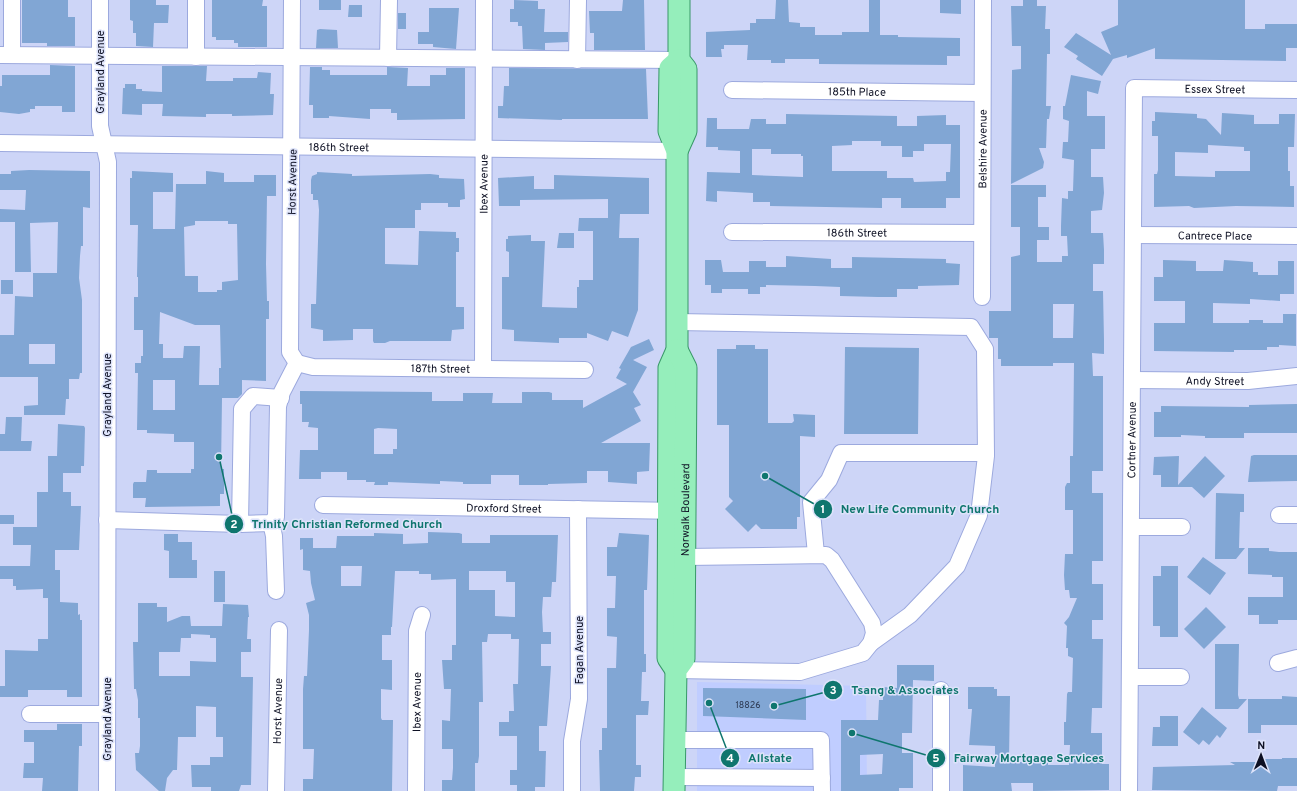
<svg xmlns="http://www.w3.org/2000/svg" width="1297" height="791" viewBox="0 0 1297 791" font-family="Overpass,sans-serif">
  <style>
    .built { fill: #c0cdff }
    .building { fill: #81a6d4; fill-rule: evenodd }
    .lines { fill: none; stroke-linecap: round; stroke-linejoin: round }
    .minor-casing { stroke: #9ca9de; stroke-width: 18 }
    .major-casing { stroke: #389868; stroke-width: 23 }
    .minor { stroke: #fff; stroke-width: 16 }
    .major { stroke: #95eebb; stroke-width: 21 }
    .labels { text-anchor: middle; stroke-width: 3; stroke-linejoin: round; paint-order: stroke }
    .number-label { font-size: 9px; fill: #2a364f }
    .street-label { font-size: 11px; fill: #0d1023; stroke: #dde3fa }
    .leader { fill: none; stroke: #0f766e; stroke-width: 1.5 }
    .callout-dot { fill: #0f766e; stroke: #dde3fa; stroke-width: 1.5 }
    .mark-label { font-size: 12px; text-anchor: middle; font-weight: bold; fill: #fff }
    .callout-label { font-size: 12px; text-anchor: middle; font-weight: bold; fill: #0f766e; stroke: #dde3fa; stroke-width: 3; stroke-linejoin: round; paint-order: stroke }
  </style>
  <rect width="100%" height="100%" fill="#cdd5f7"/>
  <path class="built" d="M697 682 866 686 867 791H697Z"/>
  <path class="building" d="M22 0H68V17H75V46H47V43H22Z
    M130 0H156V5H169L168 23H154L153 47 136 46V33H133V21L130 20Z
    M212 0H263L262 6H267V47H238V43H234V40H216V37H212Z
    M319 0H341V10H319Z
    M514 0 538 1V9H545L544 32H568V42L545 43V50L523 49 522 26H518V22H510V9H514Z
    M623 0H644L645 50H594V33H590L589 11H622Z
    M776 0H788L789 22 800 23V27H815V35H842V32H869V0H880V35H898V37L960 38V56H947V65L819 64V59H785V63H771V60H747L748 45H724V49H721L722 57H706V32L750 30V23H756V19H775Z
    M940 0H961V14L940 13Z
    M1023 0H1037V6H1046L1045 29H1050V54H1047L1046 106H1051L1049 119H1047L1046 148H1039L1044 162 1043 168 1011 184 1012 70 1021 69V46H1012L1011 6H1023Z
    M1118 0H1245V29H1265V24H1297V48H1286V61L1155 59V48L1127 58V55L1113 59 1102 76 1076 59 1078 56 1064 47 1076 33 1111 55 1101 32 1118 25Z
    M349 5H362V17H348Z
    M429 8H459L456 49 433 47V44H418V32H429Z
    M398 13H406V29H398Z
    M320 29 337 30 338 48H316L317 30Z
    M50 65 75 66V112H62V106H35V109H30V112L19 114 0 112V86H2V75H50Z
    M162 66H207L206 81H233V78H257L258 72 271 73 270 94H274L273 115 232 116V114H206V117L162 116 163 104H142V115L122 114 123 88H125V84H136V89H142V91L162 92Z
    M310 67H322V70H330V75H387V67L408 68 407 86H430V75H446V68H465V119L397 120V113H391V109H370V119L329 116V118H313V105H309Z
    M509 68 646 69 648 119H562V120L498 118V106H503L504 86H509Z
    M1071 75 1101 81 1098 94 1087 91V116H1105V149H1091V177H1103L1104 193 1102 210 1091 211V233H1103L1104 250V264H1093V291H1103L1104 340V354L1092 353 1093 376H1103V471H1092V493H1103V561H1092V584H1103V620H1092V639H1103L1102 708H1092L1091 733H1102V764H1109V790L1033 791V783H1011L1012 791H963V765L995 767V746L969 745 972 709H968V687H994V689H997V696H1010L1009 759H1020V762L1048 761V765H1069L1070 745H1064V722H1066L1067 694 1068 692H1072L1073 658 1068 656V648H1066L1067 626 1064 623 1069 617 1077 598H1070L1069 590H1065L1064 575 1065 554H1073V510H1065V487L1067 483H1070V456H1073L1074 363H1053V366H1001V359H998V338H989V311H1011V257L1020 255V227H1011V185H1046V197H1038V227H1049V240H1037V262H1062V256H1068L1067 236H1061V226L1062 198 1068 199V191H1073L1074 160 1062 158 1063 142H1068L1069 121 1063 119V106H1065ZM1053 304H1074L1073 338H1053Z
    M1155 112 1197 114V118L1206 119 1221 135 1222 113 1254 115V124H1279V114H1295L1294 147H1288V171H1290V186H1294V207L1236 206 1194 208 1189 206 1154 207V174H1157L1158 170V136H1152V121H1155ZM1208 145 1244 147V151H1250V171H1215V177L1175 176V152L1208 153Z
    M786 114 897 116V126H917V116L946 115V125H960V198H946V208H901V198H882V208L770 206V202H753V193L717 191V202L706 201 707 172 740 173V151L718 150V147H706L707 118H717V129H749L751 119H766V124H786ZM852 141H881V146H902V157H913V151H924V144H951L950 172H946V181L914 182 913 178H887V171H832V146L852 145ZM752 149H771V154H801V156H803V177L752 175Z
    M29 170 90 171V208L83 207V246H81L80 256 79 278 82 300V373H80L79 379H69V399H66L65 415H24V406L38 405V377H0V335H14L15 296 33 297V273H57L58 222 30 223 31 272H15V222H0V209L25 210 26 190H0V174H11V171ZM29 344H55V364H29Z
    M132 171 173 173V192H153V229H175L176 184H206V171L224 173V182H254V175H276V196H267L266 264 267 301H269V319H266V381L242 380V394L238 398H222L221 469H224V494H220V506L145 507 146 498H133V484L134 482H146L147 470H157V473H191V469H194V442H174V434L147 433V430H137L138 373H135V363H141V356H143V330H134V297H138V277H137L138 225H130V178H132ZM195 221H228V224H237L238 280 222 282V290H217V292H198V276H185L184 227 195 225ZM160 312 195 325H220L221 368H219V385H199L200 346H184L183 358H163V344H159ZM153 380H175V410H153Z
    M317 172 352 174V176L430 174 439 175V178L464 179 465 199 460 200V207H448V203H421V210H415V228H385V264L418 265 419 231 456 232V238H459V252H456V307H464V329L452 330 451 341H390L385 343H374L373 341V329H353V340L323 341V330L311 328V304H316L319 210 318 200H313V194H311V180L312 176 317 174Z
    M554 175 649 178V214H620L619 238H639L638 310 628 337 612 331 608 341 587 333V338H559V343L514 341V330L502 329V277H509V252L506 251V239H508V236L531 235V241H545L542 307 577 308V287H579V280H593V231H578L579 218H608V199L520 200V206H499L498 178 534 176V189H554Z
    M559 233H574V248H557Z
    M786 256 831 259V268H852V257L946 259V263L960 264 959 285 918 286V289H897V297H878L840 296V287L815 286 766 285V287H760V294H748V289H722V293H711V285H705V260H721L723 272H749V261H766V267H786Z
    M1163 260 1196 261V271H1223L1224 260 1253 262V272H1258V275H1278V261H1294V294H1280V301L1250 299V304L1213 303V323H1249V320H1263V323H1283V314H1296V346L1279 345V347H1267V350H1234V352L1154 351V323H1185V301H1154V277H1163Z
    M1 280H13V294H1Z
    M649 339 654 350 633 360 647 367 633 392 641 405 634 408 641 421 601 443H650L649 471 637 472V484L608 482V471H587V483L548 484V485H519V475H491V484H463V482L440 481V484L388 482V485H374L375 482H366V480H347V472H321V479H299L300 450H318V428L308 427 309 422H302V404H300V391L432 392V401H463V393H493L492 403H522V392H549L552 393V400H583V408L627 384 616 378 621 369 619 368 631 347ZM378 428 397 429V449H393V454H374V429Z
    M736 345H755V349H768V423H792L794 421 793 414 815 415V437L800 436V517H797V529H761L756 524 748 532 725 509 733 501 729 497V425H717V349H736Z
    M845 347 919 348 918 434H844Z
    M1297 404V433H1244V438H1205V436L1181 435V437H1154V412H1161V406L1249 407V405Z
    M6 417H22L21 441H32L31 451H0V434H5Z
    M58 424 84 426 85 428 84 466H81V473H63V492H71V506H81L79 550H55V570H60V602L78 603V615L80 614V620H82V697H67V690H28V697H0V686H5V650L38 651V639H48V598H43V589L16 590V586H13V579H0V566H30L31 545H13V527H37V492H48V456H57Z
    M1254 455H1297V481L1248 482 1251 456Z
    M1179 456 1178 485 1205 456 1225 476 1204 498 1192 487H1161V475H1153L1154 457Z
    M1216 493 1244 494V512H1240L1239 548H1245L1236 559H1215Z
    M0 515H14V524H0Z
    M428 532 459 533 462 534V543H490V535H558L556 582H552L551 597H543L542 612 543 632H551V644H541V666H551L547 726H539V751H546L545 787H535V791H517V785H510V770H517V736H499V722H509V711H514L513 684H518L519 639H511V634H488L487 642H482L483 702H479V756L478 763H475V791H442V780H452L453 768V749H442V720L450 721 451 689H444L442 660H452V645H456V579L431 580V574H419V571H395L392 627H391V635H382V660H392V690L381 689V718L382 720H393L392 791H303V779H313L314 749H303V689L304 676H307L309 630V615L306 603 315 600 311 583 310 571 303 570V549L300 550V538H313V548H336L337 536H374V533L403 534V544L428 543ZM341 566H362L361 586H341ZM469 571H506V582H515V617L495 616V590H469Z
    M619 533 649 535 647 590H644V654H646V672H642L641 701H649L648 715H636V765H641V777H635L634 791H600L599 750H602V728H607V668H616L617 637 607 636V608H615L616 576H607V547H617Z
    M164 534H178V542H192V560H197V578H169V551L164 550Z
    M1248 548H1269V551L1279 552H1297V620H1278V624H1259V615H1248V597H1283V577H1272V575L1248 574Z
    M1203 557 1226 573 1210 595 1187 577Z
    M1161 566H1178V637H1160V626H1153V576H1161Z
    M214 571H225V602H214Z
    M138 603H157V607H167V622L182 616H190L191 626H222L223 604 248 605 249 617H248L247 639H251V652H241V677H253L251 785H241L239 791H211V787H192L191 765H210V757H223V737H216V707L196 706V737H178L177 770H173L167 778 165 791H159L136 770 135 753H139L140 746V718H138V700L136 689H134L133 642H138ZM191 634 210 635V638H216V662L190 661V676H159V652H180L181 638H191Z
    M1206 607 1226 627 1204 649 1184 629Z
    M1215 644H1239L1238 695 1239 699H1247L1238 709H1215Z
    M897 665H934V681L913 680 912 733H902V753H913V788H899V791H841V720H878L879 700H883V687L897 688ZM883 754 882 774 860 775V755Z
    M703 688 806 689V720L703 716Z
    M1282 696 1297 697V725H1261V733H1248V699H1282Z
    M1202 707 1227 728 1220 738 1217 735 1209 745 1203 740 1199 745 1183 732Z
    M1160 716H1178V746H1152L1153 727H1160Z
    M57 724H82V746H79L78 791H42L43 778H23L24 763H34V742H24V730H57Z
    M1282 758H1297V786H1278L1277 791 1152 790 1153 767 1235 765 1230 762H1257V759H1282Z"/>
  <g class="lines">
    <g class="minor-casing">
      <g id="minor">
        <path d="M100 0V126L108 162 107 791"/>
        <path d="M292 0 290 352 297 363"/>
        <path d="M0 55 679 60"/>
        <path d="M12 55V0"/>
        <path d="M196 57V0"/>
        <path d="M388 58 389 0"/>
        <path d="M577 60 578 0"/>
        <path id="s1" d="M732 90 982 93"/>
        <path id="s2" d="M0 143 677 151"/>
        <path id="s3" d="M732 232 982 233"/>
        <path id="s4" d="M1133 235 1297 236"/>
        <path id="s5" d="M982 297 983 0"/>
        <path d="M677 322 971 327 985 349 986 456 979 515 957 566 910 615 871 643"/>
        <path id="s6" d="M297 363 313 367 585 370"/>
        <path id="s7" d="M483 368 484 0"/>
        <path id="s8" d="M1132 380 1248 381 1297 376"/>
        <path id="s9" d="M323 505 680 511"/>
        <path d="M1279 515H1297"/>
        <path d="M107 520 240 524 271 523 276 517 278 406 282 392 297 363"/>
        <path d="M271 523 274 536 276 591"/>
        <path d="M240 524 242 409 253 396 281 398"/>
        <path d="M1132 527H1182"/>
        <path d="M816 554 811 502 829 480 841 453H986"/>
        <path d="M1278 663 1297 658"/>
        <path d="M676 670 800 672 863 653 871 643 874 633 872 623 832 560 826 555 685 557"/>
        <path d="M1131 677H1181"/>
        <path d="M30 714H107"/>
        <path d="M676 740H821L822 791"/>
        <path d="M675 777 822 778"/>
        <path id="s10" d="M276 791 279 630"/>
        <path id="s11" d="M416 791 417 631 422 615"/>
        <path d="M572 791V741L579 699 578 509"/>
        <path d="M941 791V690"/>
        <path id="s12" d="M1129 791 1134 88 1297 90"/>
      </g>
    </g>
    <g class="major-casing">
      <g id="major">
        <path d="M677 151 686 131V69L679 60V0"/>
        <path d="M676 670 668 658 669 368 677 350V151L669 131 670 68 679 60"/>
        <path id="s13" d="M674 791 676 670 684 659 686 368 677 350"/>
      </g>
    </g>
    <use href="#minor" class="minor"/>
    <use href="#major" class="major"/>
  </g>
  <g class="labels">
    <g class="number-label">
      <text x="748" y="708">18826</text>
    </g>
    <g class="street-label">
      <text transform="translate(100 72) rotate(-90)" y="4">Grayland Avenue</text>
      <text dy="4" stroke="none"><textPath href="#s12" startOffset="784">Essex Street</textPath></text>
      <text dy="4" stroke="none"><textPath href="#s1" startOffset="125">185th Place</textPath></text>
      <text dy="4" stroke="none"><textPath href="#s2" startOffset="339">186th Street</textPath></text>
      <text dy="4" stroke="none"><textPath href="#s5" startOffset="148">Belshire Avenue</textPath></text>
      <text transform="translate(292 182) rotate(-89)" y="4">Horst Avenue</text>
      <text dy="4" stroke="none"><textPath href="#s7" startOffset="184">Ibex Avenue</textPath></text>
      <text dy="4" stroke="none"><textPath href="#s3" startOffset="125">186th Street</textPath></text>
      <text dy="4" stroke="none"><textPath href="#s4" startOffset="82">Cantrece Place</textPath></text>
      <text dy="4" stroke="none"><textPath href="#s6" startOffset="144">187th Street</textPath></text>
      <text dy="4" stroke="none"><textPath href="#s8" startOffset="83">Andy Street</textPath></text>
      <text transform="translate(107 395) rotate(-90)" y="4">Grayland Avenue</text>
      <text dy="4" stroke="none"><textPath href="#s12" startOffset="351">Cortner Avenue</textPath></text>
      <text dy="4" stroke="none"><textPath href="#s9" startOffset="181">Droxford Street</textPath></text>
      <text dy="4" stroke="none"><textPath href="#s13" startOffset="284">Norwalk Boulevard</textPath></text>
      <text transform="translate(579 650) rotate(-90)" y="4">Fagan Avenue</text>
      <text dy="4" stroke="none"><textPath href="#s11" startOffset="89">Ibex Avenue</textPath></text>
      <text dy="4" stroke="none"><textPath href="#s10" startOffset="80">Horst Avenue</textPath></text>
      <text transform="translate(107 719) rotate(-90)" y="4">Grayland Avenue</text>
    </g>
  </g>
  <path class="leader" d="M765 476L823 509M219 457L234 524M774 706L833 690M709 703L730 758M852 733L936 758"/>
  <g class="callout-dot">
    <circle cx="765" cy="476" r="4"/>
    <circle cx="219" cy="457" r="4"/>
    <circle cx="774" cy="706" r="4"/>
    <circle cx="709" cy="703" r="4"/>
    <circle cx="852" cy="733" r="4"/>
    <circle cx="823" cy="509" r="10"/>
    <circle cx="234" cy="524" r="10"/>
    <circle cx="833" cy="690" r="10"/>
    <circle cx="730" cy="758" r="10"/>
    <circle cx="936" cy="758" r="10"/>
  </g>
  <g class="mark-label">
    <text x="823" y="513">1</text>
    <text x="234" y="528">2</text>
    <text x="833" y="694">3</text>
    <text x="730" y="762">4</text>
    <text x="936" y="762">5</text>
  </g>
  <g class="callout-label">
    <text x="920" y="513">New Life Community Church</text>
    <text x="347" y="528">Trinity Christian Reformed Church</text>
    <text x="905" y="694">Tsang &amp; Associates</text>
    <text x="770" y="762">Allstate</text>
    <text x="1029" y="762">Fairway Mortgage Services</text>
  </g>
  <g transform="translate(1261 755) rotate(1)" stroke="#dde3fa" stroke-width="3" paint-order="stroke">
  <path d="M0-3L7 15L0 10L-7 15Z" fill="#0d1023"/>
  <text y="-6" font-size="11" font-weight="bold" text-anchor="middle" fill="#0d1023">N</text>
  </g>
</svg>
